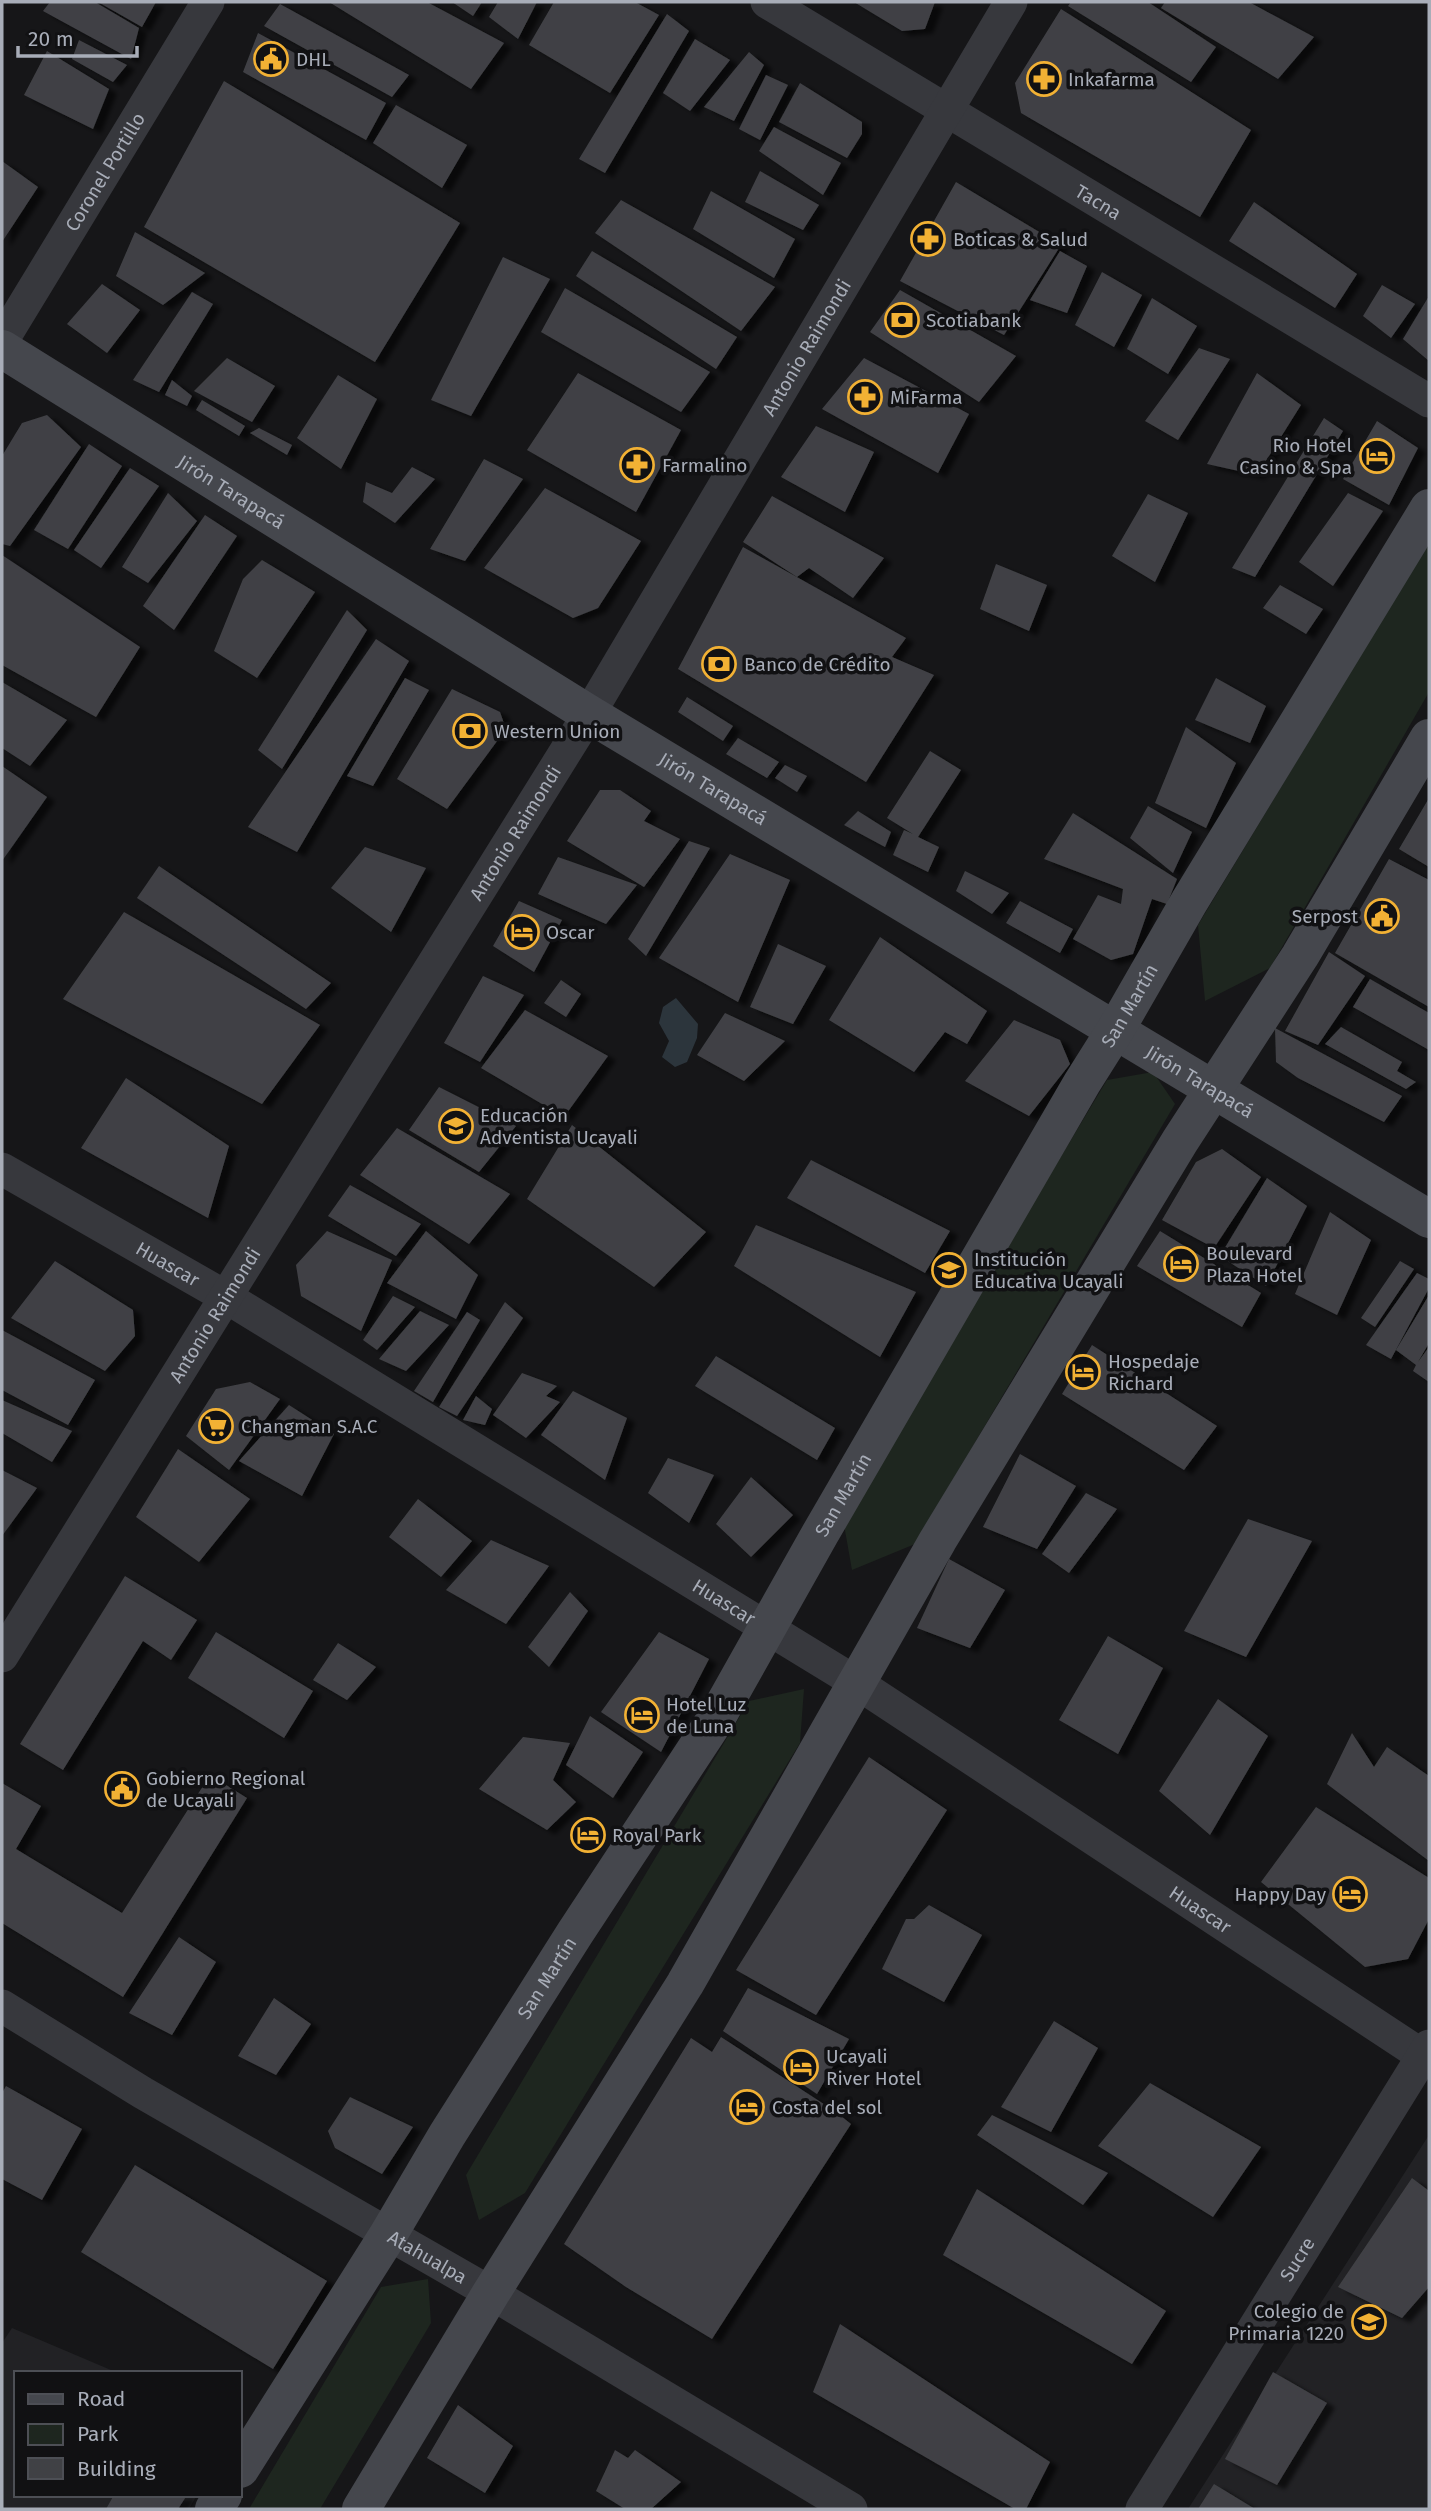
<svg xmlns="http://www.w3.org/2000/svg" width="1431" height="2511" viewBox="0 0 1431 2511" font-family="'Fira Sans',sans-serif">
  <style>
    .built { fill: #222225 }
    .green { fill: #1e261f }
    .water { fill: #2c353c }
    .building { fill: #404145; filter: url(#shadow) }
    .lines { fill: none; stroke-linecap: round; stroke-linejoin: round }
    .street { stroke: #37383d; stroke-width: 33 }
    .secondary { stroke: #45474d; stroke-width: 38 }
    .labels { text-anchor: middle; stroke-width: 7; stroke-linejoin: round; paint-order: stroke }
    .poi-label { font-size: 19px; fill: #a8adb8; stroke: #111113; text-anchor: start }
    .street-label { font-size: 19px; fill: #a8adb8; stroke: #111113 }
  </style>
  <defs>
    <filter id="shadow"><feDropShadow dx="8" dy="4.5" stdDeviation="2" flood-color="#0009"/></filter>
  </defs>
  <rect width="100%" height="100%" fill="#161618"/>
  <path class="built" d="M1429 2135V2509H1188Z
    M12 2328 118 2373H16V2495H197L189 2509H2V2343Z"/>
  <path class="green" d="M1429 541V692L1270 968 1205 1001 1198 925Z
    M1153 1072 1175 1104 915 1544 852 1570 843 1519 1107 1080Z
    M804 1689 800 1743 525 2193 479 2220 466 2175 749 1701Z
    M428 2279 431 2323 320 2509H249L381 2287Z"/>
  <path class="water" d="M676 998 698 1024 697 1038 687 1062 675 1067 662 1057 669 1041 659 1023 663 1007Z"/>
  <path class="building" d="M50 2H95L139 28 131 59 43 11Z
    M98 2H156L142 27Z
    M329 2H427L504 43 471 89Z
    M452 2H482L473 16Z
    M498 2H537L518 39 489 17Z
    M554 2H635L659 15 610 93 529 45Z
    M854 2H935L925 29 902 31Z
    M1071 2H1148L1216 47 1191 82 1068 6Z
    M1165 2H1249L1314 37 1278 79 1161 8Z
    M280 4 409 75 392 97 264 26Z
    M1061 9 1251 130 1200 217 1021 113 1015 83Z
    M667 14 689 31 605 173 579 159Z
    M258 33 386 103 366 140 243 72Z
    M695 39 730 60 690 111 663 93Z
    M79 40 127 65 113 82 72 59Z
    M47 51 109 89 93 129 24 95Z
    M749 52 764 65 734 121 704 107Z
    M766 75 788 85 760 140 739 129Z
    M224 81 460 223 375 362 144 227Z
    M800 83 862 122V134L847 158 779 122Z
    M396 105 467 145 442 188 373 143Z
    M774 127 841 163 823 195 759 151Z
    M2 161 38 187 2 242Z
    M760 171 819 205 803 230 745 202Z
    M956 182 1061 245 1004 335 900 281Z
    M711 191 795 239 774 278 693 229Z
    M621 200 775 287 741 331 595 233Z
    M1254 202 1357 274 1335 308 1229 241Z
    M135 232 205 273 163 305 116 276Z
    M592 251 737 337 716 369 576 276Z
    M1060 251 1087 266 1067 313 1030 300Z
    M503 257 550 279 471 416 431 400Z
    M1102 272 1142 295 1114 347 1075 325Z
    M102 284 140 310 107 353 67 324Z
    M1382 285 1415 304 1391 338 1363 316Z
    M565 288 710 372 681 412 541 332Z
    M900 290 1016 356 979 402 870 332Z
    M192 292 213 304 159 392 133 380Z
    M1429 296V361L1403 339Z
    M1152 298 1197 326 1168 374 1127 349Z
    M1199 348 1230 359 1178 440 1145 421Z
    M227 358 275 386 252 422 194 391Z
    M864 358 969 414 938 473 822 409Z
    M578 373 681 430 636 512 527 450Z
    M1257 373 1301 405 1257 475 1207 464Z
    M338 375 377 399 341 469 297 438Z
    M172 380 192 396 187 406 165 395Z
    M202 400 245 426 239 436 196 410Z
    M47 415 81 447 10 546 2 544V456L22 423Z
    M1324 418 1343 431 1255 577 1232 568Z
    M1377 421 1418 448 1389 505 1343 479Z
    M816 426 874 452 845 512 781 477Z
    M259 428 292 445 287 455 250 433Z
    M89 444 122 466 68 549 34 530Z
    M484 459 523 479 465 561 430 549Z
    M412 467 435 479 395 523 363 502 366 482 392 493Z
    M130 468 159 486 101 568 74 550Z
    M545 488 641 541 598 608 573 618 484 568Z
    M168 493 197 521 148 583 122 567Z
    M1348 493 1383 511 1333 586 1299 562Z
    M1148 494 1188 513 1155 582 1112 556Z
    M772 496 884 558 853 598 809 568 797 577 743 542Z
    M205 515 237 536 174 630 143 606Z
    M743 547 906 638 892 657 934 675 866 782 678 669Z
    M2 555 140 647 96 717 2 665Z
    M262 560 315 592 257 678 214 651 243 579Z
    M996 564 1047 585 1029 631 980 609Z
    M1280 585 1323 609 1306 634 1263 608Z
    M347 610 367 630 282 769 258 750Z
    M376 639 409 661 297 852 248 827Z
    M405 678 429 690 373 786 347 776Z
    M1216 678 1266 706 1250 743 1195 720Z
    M2 682 67 720 30 766 2 748Z
    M452 689 500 712 506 729 447 809 397 779Z
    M687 697 733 726 723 741 678 712Z
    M1186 727 1236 763 1206 828 1155 803Z
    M738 738 779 762 767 778 726 754Z
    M930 751 961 770 918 837 939 847 928 872 893 855 904 830 913 834 887 818Z
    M785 765 807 776 797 792 775 778Z
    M2 766 47 797 2 861Z
    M600 790H620L651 811 644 821 680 839 644 887 567 841Z
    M1429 798V867L1399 849Z
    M1148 806 1192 832 1173 873 1130 838Z
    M858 811 891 832 885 847 844 825Z
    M1073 813 1177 879 1167 904 1152 899 1133 954 1111 960 1073 939 1098 895 1121 904 1123 889 1044 859Z
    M689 841 710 848 646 956 628 939Z
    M365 847 426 868 391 932 331 888Z
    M730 854 790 880 738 1002 659 958Z
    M558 857 637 885 606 924 538 894Z
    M1389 859 1429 880V1007L1335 953Z
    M159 866 331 983 306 1009 137 898Z
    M965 871 1009 893 992 914 956 891Z
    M519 901 562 920 534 972 493 946Z
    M1020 901 1073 929 1060 953 1006 923Z
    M124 912 320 1025 262 1104 63 999Z
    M880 937 987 1011 967 1044 945 1032 914 1072 829 1020Z
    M778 944 826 966 793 1024 750 1007Z
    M1329 952 1365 976 1318 1045 1285 1031Z
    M483 976 524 995 480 1062 444 1043Z
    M1370 979 1429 1013V1050L1353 1007Z
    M561 980 581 994 566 1017 544 1003Z
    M525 1010 608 1056 564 1117 481 1068Z
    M725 1013 785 1041 744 1081 697 1055Z
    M1014 1020 1060 1040 1070 1064 1029 1116 965 1081Z
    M1341 1027 1402 1062 1397 1071 1416 1082 1406 1089 1325 1044Z
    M1275 1028 1402 1096 1384 1122 1298 1078 1276 1062Z
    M126 1078 229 1146 208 1218 81 1148Z
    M439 1087 516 1126 479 1172 409 1130Z
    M572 1125 706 1232 654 1287 527 1199Z
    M397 1128 510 1194 469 1244 360 1175Z
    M1222 1149 1261 1177 1214 1248 1162 1220 1196 1162Z
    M811 1160 950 1231 925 1273 787 1198Z
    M1267 1178 1307 1206 1266 1286 1220 1256Z
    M350 1185 421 1224 396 1256 328 1216Z
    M1330 1212 1371 1240 1337 1315 1295 1294Z
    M756 1225 916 1292 880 1357 734 1266Z
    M327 1231 392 1260 361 1331 301 1296 296 1265Z
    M426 1231 478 1275 456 1319 387 1283Z
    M1160 1231 1261 1293 1242 1327 1137 1266Z
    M55 1261 133 1310 135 1336 105 1371 11 1318Z
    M1400 1261 1414 1269 1375 1327 1361 1318Z
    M1417 1273 1429 1279V1288L1391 1359 1366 1345Z
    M1429 1295V1343L1418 1362 1429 1347V1382L1413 1371 1416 1365 1396 1350Z
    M393 1296 415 1307 377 1350 363 1340Z
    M505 1302 523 1318 457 1416 439 1407Z
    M420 1311 449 1325 406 1371 379 1359Z
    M467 1312 480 1320 433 1402 414 1391Z
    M2 1330 95 1380 68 1425 2 1390Z
    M1092 1345 1217 1426 1184 1470 1062 1394Z
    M716 1356 835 1428 817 1460 695 1386Z
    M522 1373 557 1386 546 1396 560 1402 526 1438 493 1415Z
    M250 1382 280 1399 229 1470 186 1436 216 1389Z
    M573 1391 627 1418 605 1480 541 1435Z
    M476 1396 492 1409 485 1425 463 1420Z
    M2 1400 72 1431 52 1462 2 1433Z
    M289 1405 334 1434 302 1496 239 1461Z
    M178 1449 250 1499 199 1562 136 1517Z
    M1020 1454 1076 1486 1037 1549 983 1527Z
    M668 1458 714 1475 689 1523 648 1493Z
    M2 1470 37 1488 2 1536Z
    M751 1477 793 1515 751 1557 716 1524Z
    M1086 1493 1117 1509 1069 1573 1042 1554Z
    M418 1499 472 1541 441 1577 389 1537Z
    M1248 1519 1312 1541 1246 1657 1184 1631Z
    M491 1540 549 1566 506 1624 446 1590Z
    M949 1559 1005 1590 970 1648 917 1628Z
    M125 1576 197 1620 171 1660 143 1641 63 1770 20 1744Z
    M570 1592 588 1611 549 1667 528 1647Z
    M216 1632 313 1691 284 1738 188 1678Z
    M659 1632 709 1659 661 1752 601 1712Z
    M1108 1636 1163 1668 1118 1754 1059 1720Z
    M338 1643 376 1667 347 1700 313 1680Z
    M1218 1699 1268 1736 1210 1835 1159 1791Z
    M590 1716 643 1752 613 1798 566 1765Z
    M1352 1733 1374 1767 1387 1747 1429 1776V1861L1327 1784Z
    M523 1737 570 1743 553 1780 576 1802 547 1830 479 1789Z
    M869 1757 947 1810 816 2015 736 1970Z
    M210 1775 247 1798 123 1997 2 1923V1783L41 1806 16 1849 122 1913Z
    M1316 1807 1429 1878V1919L1408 1959 1365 1967 1261 1882Z
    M929 1905 982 1935 944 2002 882 1969 906 1919H914Z
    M179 1937 216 1962 172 2035 129 2013Z
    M748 1988 849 2039 817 2094 723 2031Z
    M274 1998 311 2024 276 2075 238 2056Z
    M1054 2021 1098 2048 1051 2132 1001 2107Z
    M721 2037 836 2112 851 2124 712 2339 626 2287 564 2244 691 2038 712 2052Z
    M1150 2083 1261 2147 1213 2217 1098 2146Z
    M6 2086 82 2129 42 2200 2 2179V2093Z
    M350 2097 413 2127 382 2174 335 2148 328 2131Z
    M992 2115 1108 2173 1083 2205 977 2135Z
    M135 2165 327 2281 273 2369 81 2252Z
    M1412 2178 1429 2191V2287L1402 2318 1338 2287Z
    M977 2189 1166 2311 1132 2364 943 2255Z
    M840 2324 1050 2462 1026 2509H1015L813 2392Z
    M1273 2372 1327 2403 1277 2485 1225 2459Z
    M458 2405 513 2446 485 2493 427 2458Z
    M615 2450 628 2458 635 2450 681 2482 651 2509H625L596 2491Z
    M1214 2484 1255 2509H1198Z
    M114 2495H187L178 2509H106Z"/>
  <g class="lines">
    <g class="street">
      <path id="s1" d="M767 2 1429 401"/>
      <path id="s2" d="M2 341 208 2"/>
      <path id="s3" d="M2 1169 226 1297 857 1683 1429 2060"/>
      <path id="s4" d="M2 1656 589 714 1011 2"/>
      <path id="s5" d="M2 2006 143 2093 491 2293 851 2509"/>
      <path id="s6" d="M1142 2509 1429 2046"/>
    </g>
    <g class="secondary">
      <path id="s7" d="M2 349 589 714 1429 1219"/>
      <path id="s8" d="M240 2469 388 2235 447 2135 575 1933 717 1717 820 1534 1082 1083 1116 1029 1189 902 1429 508"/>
      <path d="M214 2509 223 2495"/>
      <path d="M361 2509 491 2293 685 1984 938 1540 1180 1141 1300 956 1429 738"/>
    </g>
  </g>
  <defs>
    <g id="civic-ring" transform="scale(1.75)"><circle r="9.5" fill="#111113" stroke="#f2b134" stroke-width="1.5"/><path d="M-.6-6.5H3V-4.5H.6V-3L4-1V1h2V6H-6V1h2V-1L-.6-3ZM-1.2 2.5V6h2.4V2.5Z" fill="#f2b134"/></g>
    <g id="pharmacy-ring" transform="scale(1.75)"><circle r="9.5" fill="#111113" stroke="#f2b134" stroke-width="1.5"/><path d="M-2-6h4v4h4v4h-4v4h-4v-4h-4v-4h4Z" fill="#f2b134"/></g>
    <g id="bank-ring" transform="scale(1.75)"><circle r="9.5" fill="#111113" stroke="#f2b134" stroke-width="1.5"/><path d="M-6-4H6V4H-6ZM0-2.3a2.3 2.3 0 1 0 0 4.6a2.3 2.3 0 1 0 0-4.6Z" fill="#f2b134"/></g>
    <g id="hotel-ring" transform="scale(1.75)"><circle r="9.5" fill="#111113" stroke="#f2b134" stroke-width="1.5"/><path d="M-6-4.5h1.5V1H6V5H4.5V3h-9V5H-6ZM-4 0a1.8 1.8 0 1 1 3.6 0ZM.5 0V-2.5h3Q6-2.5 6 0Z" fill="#f2b134"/></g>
    <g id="school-ring" transform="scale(1.75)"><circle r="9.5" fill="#111113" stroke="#f2b134" stroke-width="1.5"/><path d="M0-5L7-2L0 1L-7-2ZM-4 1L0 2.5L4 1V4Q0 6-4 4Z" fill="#f2b134"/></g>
    <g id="supermarket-ring" transform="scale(1.75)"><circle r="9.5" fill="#111113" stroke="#f2b134" stroke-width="1.5"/><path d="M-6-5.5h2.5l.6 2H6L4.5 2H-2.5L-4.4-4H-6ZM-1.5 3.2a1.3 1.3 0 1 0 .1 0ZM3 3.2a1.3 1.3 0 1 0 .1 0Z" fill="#f2b134"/></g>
  </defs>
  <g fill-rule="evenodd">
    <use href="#civic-ring" x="271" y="59"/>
    <use href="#pharmacy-ring" x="1044" y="79"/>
    <use href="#pharmacy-ring" x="928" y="239"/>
    <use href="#bank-ring" x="902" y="320"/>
    <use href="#pharmacy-ring" x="865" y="397"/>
    <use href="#hotel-ring" x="1377" y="456"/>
    <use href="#pharmacy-ring" x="637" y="465"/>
    <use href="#bank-ring" x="719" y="664"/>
    <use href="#bank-ring" x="470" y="731"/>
    <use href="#civic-ring" x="1382" y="916"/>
    <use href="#hotel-ring" x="522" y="932"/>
    <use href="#school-ring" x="456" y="1126"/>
    <use href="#hotel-ring" x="1181" y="1264"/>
    <use href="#school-ring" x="949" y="1270"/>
    <use href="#hotel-ring" x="1083" y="1372"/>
    <use href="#supermarket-ring" x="216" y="1426"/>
    <use href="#hotel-ring" x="642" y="1715"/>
    <use href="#civic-ring" x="122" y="1789"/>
    <use href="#hotel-ring" x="588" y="1835"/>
    <use href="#hotel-ring" x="1350" y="1894"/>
    <use href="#hotel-ring" x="801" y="2067"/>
    <use href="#hotel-ring" x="747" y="2107"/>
    <use href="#school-ring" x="1369" y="2322"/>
  </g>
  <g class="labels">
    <g class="poi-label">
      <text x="296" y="66">DHL</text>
      <text x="1068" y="86">Inkafarma</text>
      <text x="953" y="246">Boticas &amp; Salud</text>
      <text x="926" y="327">Scotiabank</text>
      <text x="890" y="404">MiFarma</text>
      <text x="1352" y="452" text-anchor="end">Rio Hotel<tspan x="1352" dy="22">Casino &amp; Spa</tspan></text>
      <text x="662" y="472">Farmalino</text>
      <text x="744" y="671">Banco de Crédito</text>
      <text x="494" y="738">Western Union</text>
      <text x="1358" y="923" text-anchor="end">Serpost</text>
      <text x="546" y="939">Oscar</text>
      <text x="480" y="1122">Educación<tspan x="480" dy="22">Adventista Ucayali</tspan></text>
      <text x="1206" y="1260">Boulevard<tspan x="1206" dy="22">Plaza Hotel</tspan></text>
      <text x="974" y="1266">Institución<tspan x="974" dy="22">Educativa Ucayali</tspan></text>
      <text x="1108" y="1368">Hospedaje<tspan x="1108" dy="22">Richard</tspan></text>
      <text x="241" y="1433">Changman S.A.C</text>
      <text x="666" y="1711">Hotel Luz<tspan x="666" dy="22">de Luna</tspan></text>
      <text x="146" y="1785">Gobierno Regional<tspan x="146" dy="22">de Ucayali</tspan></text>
      <text x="612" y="1842">Royal Park</text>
      <text x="1326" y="1901" text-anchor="end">Happy Day</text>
      <text x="826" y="2063">Ucayali<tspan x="826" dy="22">River Hotel</tspan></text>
      <text x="772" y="2114">Costa del sol</text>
      <text x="1344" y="2318" text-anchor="end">Colegio de<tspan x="1344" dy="22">Primaria 1220</tspan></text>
    </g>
    <g class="street-label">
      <text dy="7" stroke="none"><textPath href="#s2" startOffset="198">Coronel Portillo</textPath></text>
      <text dy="7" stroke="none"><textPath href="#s1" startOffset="387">Tacna</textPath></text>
      <text dy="7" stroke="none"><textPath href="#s4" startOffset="1536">Antonio Raimondi</textPath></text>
      <text dy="7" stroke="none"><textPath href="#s7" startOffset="270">Jirón Tarapacá</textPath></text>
      <text dy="7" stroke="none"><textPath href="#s7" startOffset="836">Jirón Tarapacá</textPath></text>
      <text dy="7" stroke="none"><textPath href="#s4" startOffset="970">Antonio Raimondi</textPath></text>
      <text dy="7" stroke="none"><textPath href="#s8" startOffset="1713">San Martín</textPath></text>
      <text dy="7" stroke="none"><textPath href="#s7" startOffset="1404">Jirón Tarapacá</textPath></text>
      <text dy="7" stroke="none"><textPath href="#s3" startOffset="191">Huascar</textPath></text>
      <text dy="7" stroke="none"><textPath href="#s4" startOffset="402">Antonio Raimondi</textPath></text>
      <text dy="7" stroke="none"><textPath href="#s8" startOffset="1146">San Martín</textPath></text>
      <text dy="7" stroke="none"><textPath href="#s3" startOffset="842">Huascar</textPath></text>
      <text dy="7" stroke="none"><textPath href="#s3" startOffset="1409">Huascar</textPath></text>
      <text dy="7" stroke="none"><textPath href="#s8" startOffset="579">San Martín</textPath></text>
      <text dy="7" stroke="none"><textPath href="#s5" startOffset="494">Atahualpa</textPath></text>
      <text dy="7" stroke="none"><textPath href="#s6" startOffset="294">Sucre</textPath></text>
    </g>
  </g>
  <rect width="1431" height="2511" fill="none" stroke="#a8adb8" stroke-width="7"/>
  <rect x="14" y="2371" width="228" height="126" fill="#111113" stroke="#4d4f55" stroke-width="2"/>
  <rect x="28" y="2394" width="35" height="10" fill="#45474d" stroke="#4d4f55" stroke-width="2"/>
  <text x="77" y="2406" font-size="21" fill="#a8adb8">Road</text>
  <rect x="28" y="2424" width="35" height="21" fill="#1e261f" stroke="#4d4f55" stroke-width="2"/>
  <text x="77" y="2441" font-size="21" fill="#a8adb8">Park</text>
  <rect x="28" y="2458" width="35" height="21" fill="#404145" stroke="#4d4f55" stroke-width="2"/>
  <text x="77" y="2476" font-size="21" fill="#a8adb8">Building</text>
  <path d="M18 46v10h119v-10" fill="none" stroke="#a8adb8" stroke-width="3.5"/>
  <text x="28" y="46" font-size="21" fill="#a8adb8" stroke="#111113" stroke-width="5" paint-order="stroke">20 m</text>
</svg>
